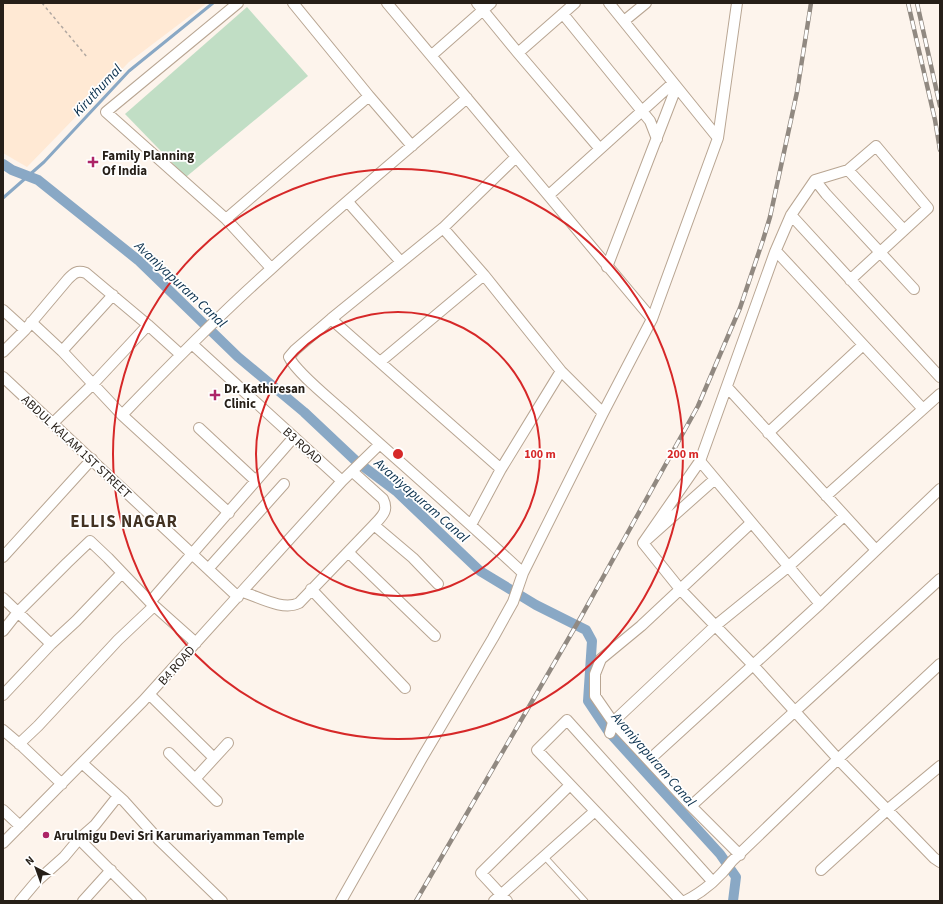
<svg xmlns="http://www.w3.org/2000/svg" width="943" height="904" viewBox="0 0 943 904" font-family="'Source Sans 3',sans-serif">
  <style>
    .built { fill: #ffe9d4 }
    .green { fill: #c1dec5 }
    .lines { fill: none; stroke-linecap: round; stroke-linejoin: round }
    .stream { stroke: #89a8c5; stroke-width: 3 }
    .canal { stroke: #89a8c5; stroke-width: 10 }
    .service-casing { stroke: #b8a592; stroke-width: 7 }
    .minor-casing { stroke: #b8a592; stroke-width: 12 }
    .path { stroke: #b1a8a1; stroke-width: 1.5; stroke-dasharray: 3 3; stroke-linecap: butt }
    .service { stroke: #fff; stroke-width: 5 }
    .minor { stroke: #fff; stroke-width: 10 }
    .rail-casing { stroke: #918981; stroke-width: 4.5 }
    .rail { stroke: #fff; stroke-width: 3; stroke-dasharray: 9; stroke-linecap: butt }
    .ring { fill: none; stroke: #d62828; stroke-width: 2 }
    .poi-dot { fill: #ad2568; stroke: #fff; stroke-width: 1.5 }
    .labels { text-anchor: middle; stroke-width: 3.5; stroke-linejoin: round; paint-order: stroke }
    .poi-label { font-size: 13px; font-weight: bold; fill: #261f18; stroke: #fff; text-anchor: start }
    .street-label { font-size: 13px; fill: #261f18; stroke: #fff }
    .water-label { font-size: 14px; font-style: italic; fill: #092f4c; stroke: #fff }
    .district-label { font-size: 17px; font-weight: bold; letter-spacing: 1px; fill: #423222; stroke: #fff }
    .centre { fill: #d62828; stroke: #fff; stroke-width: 2 }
    .ring-label { font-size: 12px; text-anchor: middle; font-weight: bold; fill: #d62828; stroke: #fff; stroke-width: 3.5; stroke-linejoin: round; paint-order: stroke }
  </style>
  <rect width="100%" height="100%" fill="#fdf4ec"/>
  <path class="built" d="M3 3H207L129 62 27 167 3 153Z"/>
  <path class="green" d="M247 7 308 76 186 177 125 114Z"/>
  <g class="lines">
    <path class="stream" d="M3 198 44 162 129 71 213 3"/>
    <path class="canal" d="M3 164 12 170 38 180 138 260 238 357 304 412 356 461 396 491 480 571 536 605 586 630 592 641 588 701 608 731 720 854 736 877 733 901"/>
    <g class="service-casing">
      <path id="service" d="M544 856 585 901"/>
    </g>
    <g class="minor-casing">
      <path id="minor" d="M238 3 106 112 226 219 271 268
        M293 3 369 96 412 146
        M387 3 652 319
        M477 3 518 53 600 149
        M609 3 718 138
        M563 14 650 121 657 139
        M624 21 646 3
        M518 53 575 3
        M432 55 491 3
        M516 157 443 228 331 319 295 350 289 357C296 372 330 399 343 411 403 465 464 518 523 573
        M848 170 904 230
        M815 180 826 194 914 289
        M549 195 673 83
        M348 202 401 262
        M791 215 940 377
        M226 219 369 96
        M443 228 484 275 561 371 603 413
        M776 251 923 409
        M607 267 676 88
        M3 310 25 330
        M331 319 501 469
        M31 322 62 351 122 415 229 513
        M192 344 342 481
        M62 351 113 295
        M3 352 25 330 68 279C74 273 77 270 86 273L148 325 180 354
        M380 362 484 275
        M3 377 238 597
        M727 387 876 550
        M122 415C170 365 219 315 271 269 335 210 402 155 467 98
        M53 423 93 384 148 325
        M199 428 256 481
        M768 433 863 345
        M700 461 820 604
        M715 479 643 543 680 589 753 665 838 759 934 858 940 862
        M826 496 940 394
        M374 525 413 558 438 584
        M471 525 501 469 561 371
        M643 543 700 461 775 252 791 215 815 180 848 170 876 146 928 208 850 280
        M348 552 435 636
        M3 557 92 459
        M208 569 284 484
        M311 589 405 688
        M243 592C259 597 283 611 299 603L374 525C382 516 389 511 383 499L353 472
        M3 598 51 644
        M150 602 294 437
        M3 631 18 612 67 563 90 541 108 558 150 602 196 643
        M3 695 51 644 76 621 122 573
        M150 695 214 758
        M3 730 23 747 62 784
        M610 733 613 722 715 626 789 566 844 516
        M19 744 38 726 118 640 154 606
        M169 753 217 801
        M649 760 820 604 940 489
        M82 763 124 801 159 840 222 901
        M195 779 228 743
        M691 806 940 579
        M3 810 20 826
        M79 839 141 901
        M3 843 143 701 342 481 380 444
        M740 855 691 806 613 722 595 696V674L601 659 641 626 751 523
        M821 870 887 810 940 766
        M20 901 36 882 64 857 79 839 95 825 118 796
        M83 901 111 870
        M341 901 422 758 493 638 513 602 523 573 603 413 652 319 718 138 737 3
        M494 901 595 811
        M507 901 481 873 570 785
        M681 901 537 750 567 720 712 881
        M685 901C703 892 720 877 732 861L838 759 940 664"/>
    </g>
    <path class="path" d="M42 3 87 57"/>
    <use href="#service" class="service"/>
    <use href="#minor" class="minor"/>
    <g class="rail-casing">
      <path id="rail" d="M908 3 935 120 940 150
        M917 3 940 106
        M416 901 581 617 698 406 740 308 763 240 770 217 797 92 811 3"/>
    </g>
    <use href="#rail" class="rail"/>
  </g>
  <g class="ring">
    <circle cx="398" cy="454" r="142"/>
    <circle cx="398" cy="454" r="285"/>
  </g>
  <g class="poi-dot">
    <path d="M91 156h4v4h4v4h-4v4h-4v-4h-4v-4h4z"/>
    <path d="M213 389h4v4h4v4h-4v4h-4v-4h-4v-4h4z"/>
    <circle cx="46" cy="835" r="4"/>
  </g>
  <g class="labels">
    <g class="poi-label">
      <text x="102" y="160">Family Planning<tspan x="102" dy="15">Of India</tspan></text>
      <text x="224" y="393">Dr. Kathiresan<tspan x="224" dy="15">Clinic</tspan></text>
      <text x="54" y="840">Arulmigu Devi Sri Karumariyamman Temple</text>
    </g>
    <g class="street-label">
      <text transform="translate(303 445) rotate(42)" y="5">B3 ROAD</text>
      <text transform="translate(77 446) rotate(43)" y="5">ABDUL KALAM 1ST STREET</text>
      <text transform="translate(176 665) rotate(-48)" y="5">B4 ROAD</text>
    </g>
    <g class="water-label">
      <text transform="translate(97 90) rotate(-47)" y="5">Kiruthumal</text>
      <text transform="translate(181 284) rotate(43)" y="5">Avaniyapuram Canal</text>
      <text transform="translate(422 500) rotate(41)" y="5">Avaniyapuram Canal</text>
      <text transform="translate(654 759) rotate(49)" y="5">Avaniyapuram Canal</text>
    </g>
    <g class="district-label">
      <text x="124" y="527">ELLIS NAGAR</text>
    </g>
  </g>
  <circle cx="398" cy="454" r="6" class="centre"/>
  <g class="ring-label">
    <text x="540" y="458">100 m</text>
    <text x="683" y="458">200 m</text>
  </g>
  <rect width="943" height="904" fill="none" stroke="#261f18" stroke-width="8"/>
  <g transform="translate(36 868) rotate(319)" stroke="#ffffff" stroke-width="3" paint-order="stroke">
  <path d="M0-3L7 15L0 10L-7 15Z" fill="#261f18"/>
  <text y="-6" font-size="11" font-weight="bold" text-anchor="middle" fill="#261f18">N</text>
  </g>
</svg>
